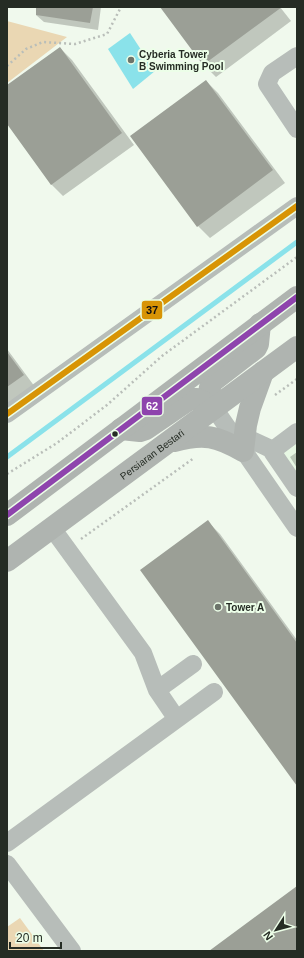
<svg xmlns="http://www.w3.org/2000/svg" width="304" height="958" viewBox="0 0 304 958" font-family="Arial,sans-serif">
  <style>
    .built { fill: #e7f8e4 }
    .green { fill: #ead7b3 }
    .water { fill: #8ae2ea }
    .shadow { fill: #0003 }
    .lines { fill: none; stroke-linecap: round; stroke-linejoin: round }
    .stream { stroke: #8ae2ea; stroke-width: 5 }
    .building { fill: #9b9f96 }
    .path { stroke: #b9beb9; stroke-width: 2.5; stroke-dasharray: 2 3; stroke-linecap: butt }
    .minor { stroke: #b7bdb9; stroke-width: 18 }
    .major { stroke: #afb4b0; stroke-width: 22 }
    .bus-1-casing { stroke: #ecfee8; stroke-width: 9 }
    .bus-2-casing { stroke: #ecfee8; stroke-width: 9 }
    .bus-1 { stroke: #8e44ad; stroke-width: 6 }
    .bus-2 { stroke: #d89405; stroke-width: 6 }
    .poi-dot { fill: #6c746a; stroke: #ecfee8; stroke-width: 1.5 }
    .bus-dot { fill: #252c24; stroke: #ecfee8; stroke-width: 1.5 }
    .labels { text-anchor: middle; stroke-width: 4; stroke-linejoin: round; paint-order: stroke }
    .poi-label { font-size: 10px; font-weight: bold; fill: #252c24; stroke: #ecfee8; text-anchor: start }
    .street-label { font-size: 10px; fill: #252c24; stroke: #ecfee8 }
    .line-badge { stroke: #ecfee8; stroke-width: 1.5 }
    .badge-label { font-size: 11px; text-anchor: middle; font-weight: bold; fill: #fff }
    .pale-badge-label { font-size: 11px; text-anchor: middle; font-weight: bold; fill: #111 }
  </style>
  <rect width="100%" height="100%" fill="#f0f9ed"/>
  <path class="built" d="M297 438V479L278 452Z"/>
  <path class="green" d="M7 21 67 37 7 83Z
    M20 918 44 951H7V927Z"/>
  <path class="water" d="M130 33 155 71 133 89 108 49Z"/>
  <path class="shadow" d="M37 7H101L98 30 44 22 36 15Z
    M161 7H280L291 21 216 77 204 65Z
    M60 48 72 60 134 145 63 196 51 184 7 122V86Z
    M206 81 218 93 285 183 210 238 198 226Z
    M7 349 35 387 7 408Z
    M297 452V468L290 457Z
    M208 522 220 534 297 640V785Z"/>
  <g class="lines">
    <path class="stream" d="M7 457 297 242"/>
  </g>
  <path class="building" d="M36 7H93L90 23 36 15Z
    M160 7H282L203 65Z
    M60 47 122 133 51 185 7 124V85Z
    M206 80 273 170 197 227 130 136Z
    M7 352 24 375 7 387Z
    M208 520 297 643V786L140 570Z
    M297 886V951H209Z"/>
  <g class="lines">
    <path class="path" d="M7 66 26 49 43 42 75 44 107 34 121 7
      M275 395 297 379
      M7 474 57 443 107 405 162 356 297 257
      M81 539 194 458"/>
    <path class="minor" d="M297 56 272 73 267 84 297 129
      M214 408 297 528
      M7 414 297 206
      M245 437 273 450V453L297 488
      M273 450 297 432
      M52 528 143 653 157 690 174 715 175 718 174 721
      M157 690 193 664
      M7 843 214 692
      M7 864 72 951"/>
    <g class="major">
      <path d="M214 408C211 398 206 391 213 381L256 348 258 344 260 324"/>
      <path d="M121 429 140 431 146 429 190 399H197L214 408"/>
      <path d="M174 441C204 433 217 436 243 451L246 425 250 408 263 372"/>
      <path d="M7 515 297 297"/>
      <path id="s1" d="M7 561 297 347"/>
    </g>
    <g class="bus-1-casing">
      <path id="bus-1" d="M7 515 297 297"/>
    </g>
    <g class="bus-2-casing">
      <path id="bus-2" d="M7 414 297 206"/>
    </g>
    <use href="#bus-1" class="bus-1"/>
    <use href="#bus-2" class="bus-2"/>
  </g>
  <g class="poi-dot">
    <circle cx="131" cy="60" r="4"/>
    <circle cx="218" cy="607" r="4"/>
  </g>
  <circle class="bus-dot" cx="115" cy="434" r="3.5"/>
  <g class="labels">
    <g class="poi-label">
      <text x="139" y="58">Cyberia Tower<tspan x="139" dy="12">B Swimming Pool</tspan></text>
      <text x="226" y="611">Tower A</text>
    </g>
    <g class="street-label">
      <text dy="4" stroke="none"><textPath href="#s1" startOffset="180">Persiaran Bestari</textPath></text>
    </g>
  </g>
  <g class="line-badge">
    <rect x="141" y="300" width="22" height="20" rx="4" fill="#d89405"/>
    <rect x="141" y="396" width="22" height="20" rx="4" fill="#8e44ad"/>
  </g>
  <g class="badge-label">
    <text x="152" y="410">62</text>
  </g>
  <g class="pale-badge-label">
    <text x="152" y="314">37</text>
  </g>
  <rect width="304" height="958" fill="none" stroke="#252c24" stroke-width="16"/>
  <g transform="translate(276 930) rotate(234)" stroke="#ecfee8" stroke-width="3" paint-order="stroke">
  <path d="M0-3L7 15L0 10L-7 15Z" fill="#252c24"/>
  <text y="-6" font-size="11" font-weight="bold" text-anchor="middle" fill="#252c24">N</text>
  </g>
  <path d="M10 942v6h51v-6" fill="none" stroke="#252c24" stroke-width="2"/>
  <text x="16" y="942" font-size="12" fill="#252c24" stroke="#ecfee8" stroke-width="3" paint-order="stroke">20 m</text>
</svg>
